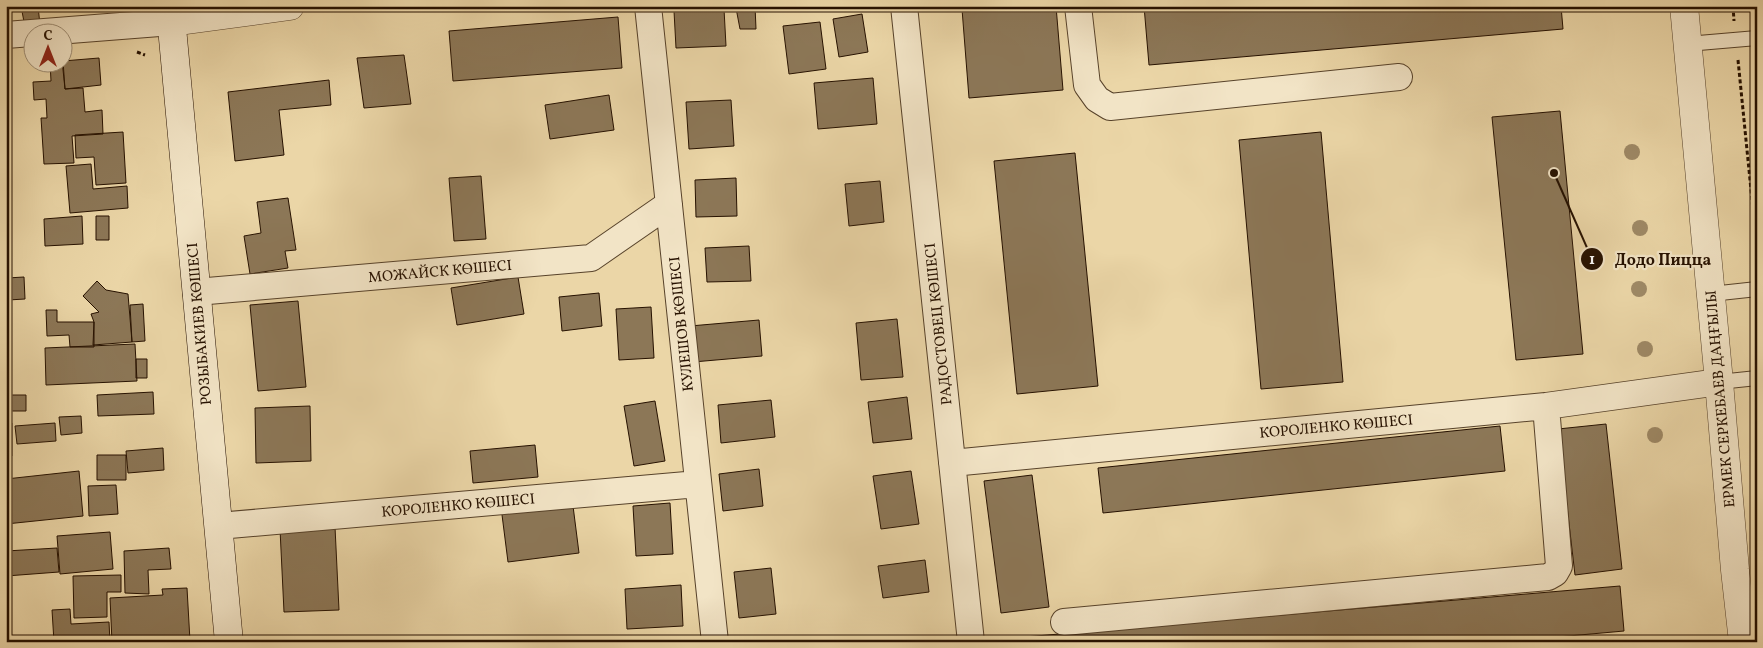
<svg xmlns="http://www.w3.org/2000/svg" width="1763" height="648" viewBox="0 0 1763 648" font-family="Vollkorn,serif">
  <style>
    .building { fill: #8c7757; stroke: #261100 }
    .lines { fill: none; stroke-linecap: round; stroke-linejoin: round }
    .service-casing { stroke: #57422a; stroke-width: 16 }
    .minor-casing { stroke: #57422a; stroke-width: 28 }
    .tertiary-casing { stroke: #57422a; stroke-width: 29 }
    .secondary-casing { stroke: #261100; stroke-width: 29 }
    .path { stroke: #261100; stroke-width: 3; stroke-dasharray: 4 2.5; stroke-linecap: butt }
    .service { stroke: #f2e4c6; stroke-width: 14 }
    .minor { stroke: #f2e4c6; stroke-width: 26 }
    .tertiary { stroke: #f2e4c6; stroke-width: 28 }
    .secondary { stroke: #f2e4c6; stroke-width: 28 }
    .tree { fill: #9e8966 }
    .labels { text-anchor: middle; stroke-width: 4.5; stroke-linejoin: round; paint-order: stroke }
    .street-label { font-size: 15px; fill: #261100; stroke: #f2e4c6 }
    .leader { fill: none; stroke: #261100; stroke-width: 2 }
    .callout-dot { fill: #261100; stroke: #f2e4c6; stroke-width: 2 }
    .mark-label { font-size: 15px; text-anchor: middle; font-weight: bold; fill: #fff }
    .callout-label { font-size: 16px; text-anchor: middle; font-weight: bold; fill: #261100; stroke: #f2e4c6; stroke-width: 4.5; stroke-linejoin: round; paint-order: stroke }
  </style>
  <rect width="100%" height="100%" fill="#ebd6a7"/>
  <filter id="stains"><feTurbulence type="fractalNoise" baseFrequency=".004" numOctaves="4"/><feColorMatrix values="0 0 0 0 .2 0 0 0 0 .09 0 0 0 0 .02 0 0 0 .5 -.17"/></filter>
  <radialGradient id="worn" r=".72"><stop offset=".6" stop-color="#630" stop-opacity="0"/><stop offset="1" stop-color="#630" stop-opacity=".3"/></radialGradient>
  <path class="building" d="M21 6H38L40 25 25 27Z
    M755 6 756 29H740L736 8Z
    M989 6H1056L1063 90 969 98 962 9Z
    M1144 6H1561L1563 29 1149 65Z
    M724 9 726 46 676 48 674 11Z
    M862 14 868 52 839 57 833 19Z
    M618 17 622 68 453 81 449 31Z
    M820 22 826 69 789 74 783 26Z
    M404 55 411 104 364 108 357 58Z
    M99 58 101 85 65 89 63 61Z
    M62 60 65 89 83 88 85 112 102 110 103 134 72 136 74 163 44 164 41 118H47L46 99 34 100 33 82 51 81 50 62H62Z
    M873 78 877 124 818 129 814 83Z
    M329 80 331 105 279 110 284 155 235 161 228 92Z
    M609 95 614 130 550 139 545 105Z
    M731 100 734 146 689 149 686 102Z
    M1560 111 1583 354 1516 360 1492 117Z
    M123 132 126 183 96 185 94 157 76 158 75 135Z
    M1321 132 1343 382 1261 389 1239 140Z
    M1075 153 1098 386 1017 394 994 161Z
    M91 164 93 189 127 186 128 208 70 213 66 166Z
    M481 176 486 239 454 241 449 178Z
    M736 178 737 216 696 217 695 180Z
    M880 181 884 222 849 226 845 184Z
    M288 198 296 250 285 251 288 268 250 274 244 236 261 233 257 202Z
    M82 216 83 244 45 246 44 219Z
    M96 216H109V240H96Z
    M749 246 751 281 707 282 705 248Z
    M24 277 25 299 8 300 7 278Z
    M518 277 524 314 457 325 451 288Z
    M97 281 106 290 128 294 132 342 93 345 94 322 91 314 99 312 83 296Z
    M599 293 602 326 562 331 559 297Z
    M298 301 306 387 258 391 250 305Z
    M143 304 145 341 132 342 130 305Z
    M651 307 654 358 619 360 616 309Z
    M46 310H57V322H94V347H70L69 335 47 336Z
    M897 319 903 377 861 380 856 323Z
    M759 320 762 356 693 362 690 326Z
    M135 344 137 381 46 385 45 348Z
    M136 359H147V378H136Z
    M153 392 154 414 98 416 97 395Z
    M6 395H26V411H6Z
    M907 397 912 439 873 443 868 402Z
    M771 400 775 437 721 443 718 405Z
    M655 401 665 461 634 466 624 406Z
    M310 406 311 461 256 463 255 408Z
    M81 416 82 433 61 435 59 417Z
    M6 423H12V456H6Z
    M55 423 56 441 17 444 15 426Z
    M1606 424 1622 569 1575 575 1558 429Z
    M1500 426 1505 471 1103 513 1098 468Z
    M535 445 538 477 473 483 470 451Z
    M163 448 164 470 128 473 126 451Z
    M97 455H126V480H97Z
    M759 469 763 506 723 511 719 474Z
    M79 471 83 516 6 524V479Z
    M911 471 919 524 881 529 873 476Z
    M1032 475 1049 607 1001 613 984 481Z
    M116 485 118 514 89 516 88 486Z
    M572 498 579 553 508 562 501 507Z
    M670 503 673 554 636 556 633 506Z
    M335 527 339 610 284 612 280 529Z
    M110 532 113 569 60 574 57 536Z
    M57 548 59 572 6 576V551Z
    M169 548 171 569 148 570 149 594 125 593 124 551Z
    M925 560 929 592 883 598 878 566Z
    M771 568 776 614 739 618 734 572Z
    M121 575V592H107V617L74 618 73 576Z
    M681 585 683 626 627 629 625 589Z
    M1620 586 1624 631 1502 642H1001V639Z
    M187 588 190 641 112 642 110 598 163 595 162 589Z
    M70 609 71 624 109 622 110 642H54L52 610Z"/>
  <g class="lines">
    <g class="service-casing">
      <path id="service" d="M1687 44 1757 38
        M1711 294 1757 289
        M1719 382 1757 378"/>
    </g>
    <g class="minor-casing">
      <path id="minor" d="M648 6 715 642
        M904 6 971 642
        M1078 6 1087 85 1097 99 1110 107 1399 77
        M6 35 172 22
        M196 292 591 258 669 204
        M952 463 1546 406 1719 382
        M218 526 698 484
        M1064 622 1548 577 1555 573 1559 566 1546 406"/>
    </g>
    <g class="tertiary-casing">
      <path id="tertiary" d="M1684 6 1719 382 1735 570 1743 642
        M172 22 290 6"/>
    </g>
    <g class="secondary-casing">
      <path id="secondary" d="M170 6 229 642"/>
    </g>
    <path class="path" d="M1733 6 1734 21
      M137 52 145 55
      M1738 60 1757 250"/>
    <use href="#service" class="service"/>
    <use href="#minor" class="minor"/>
    <use href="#tertiary" class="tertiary"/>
    <use href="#secondary" class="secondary"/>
  </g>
  <g class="tree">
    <circle cx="1632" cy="152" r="8"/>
    <circle cx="1640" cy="228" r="8"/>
    <circle cx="1639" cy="289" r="8"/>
    <circle cx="1645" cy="349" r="8"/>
    <circle cx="1655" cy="435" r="8"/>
  </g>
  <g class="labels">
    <g class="street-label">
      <text transform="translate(440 271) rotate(-5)" y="5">МОЖАЙСК КӨШЕСІ</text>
      <text transform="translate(199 324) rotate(-95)" y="5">РОЗЫБАКИЕВ КӨШЕСІ</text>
      <text transform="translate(681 324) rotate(-96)" y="5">КУЛЕШОВ КӨШЕСІ</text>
      <text transform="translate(938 324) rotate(-96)" y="5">РАДОСТОВЕЦ КӨШЕСІ</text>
      <text transform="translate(1720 399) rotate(-95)" y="5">ЕРМЕК СЕРКЕБАЕВ ДАҢҒЫЛЫ</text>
      <text transform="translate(1336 426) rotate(-5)" y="5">КОРОЛЕНКО КӨШЕСІ</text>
      <text transform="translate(458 505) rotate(-5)" y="5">КОРОЛЕНКО КӨШЕСІ</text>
    </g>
  </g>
  <path class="leader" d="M1554 173L1592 259"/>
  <g class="callout-dot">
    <circle cx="1554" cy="173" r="5"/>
    <circle cx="1592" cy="259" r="12"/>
  </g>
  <g class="mark-label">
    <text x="1592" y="264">1</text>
  </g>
  <g class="callout-label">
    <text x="1663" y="265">Додо Пицца</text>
  </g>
  <rect width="1763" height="648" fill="none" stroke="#ebd6a7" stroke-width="25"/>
  <rect x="8" y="8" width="1748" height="633" fill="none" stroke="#261100" stroke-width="2.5"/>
  <rect x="12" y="12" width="1738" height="623" fill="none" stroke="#261100"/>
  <g transform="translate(48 48)"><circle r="24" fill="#f2e4c6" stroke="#a09077"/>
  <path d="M0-4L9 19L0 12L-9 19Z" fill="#8f2418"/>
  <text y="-8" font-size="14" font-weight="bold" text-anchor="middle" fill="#261100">С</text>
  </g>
  <rect width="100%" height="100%" filter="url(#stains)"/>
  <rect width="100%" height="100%" fill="url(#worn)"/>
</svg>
